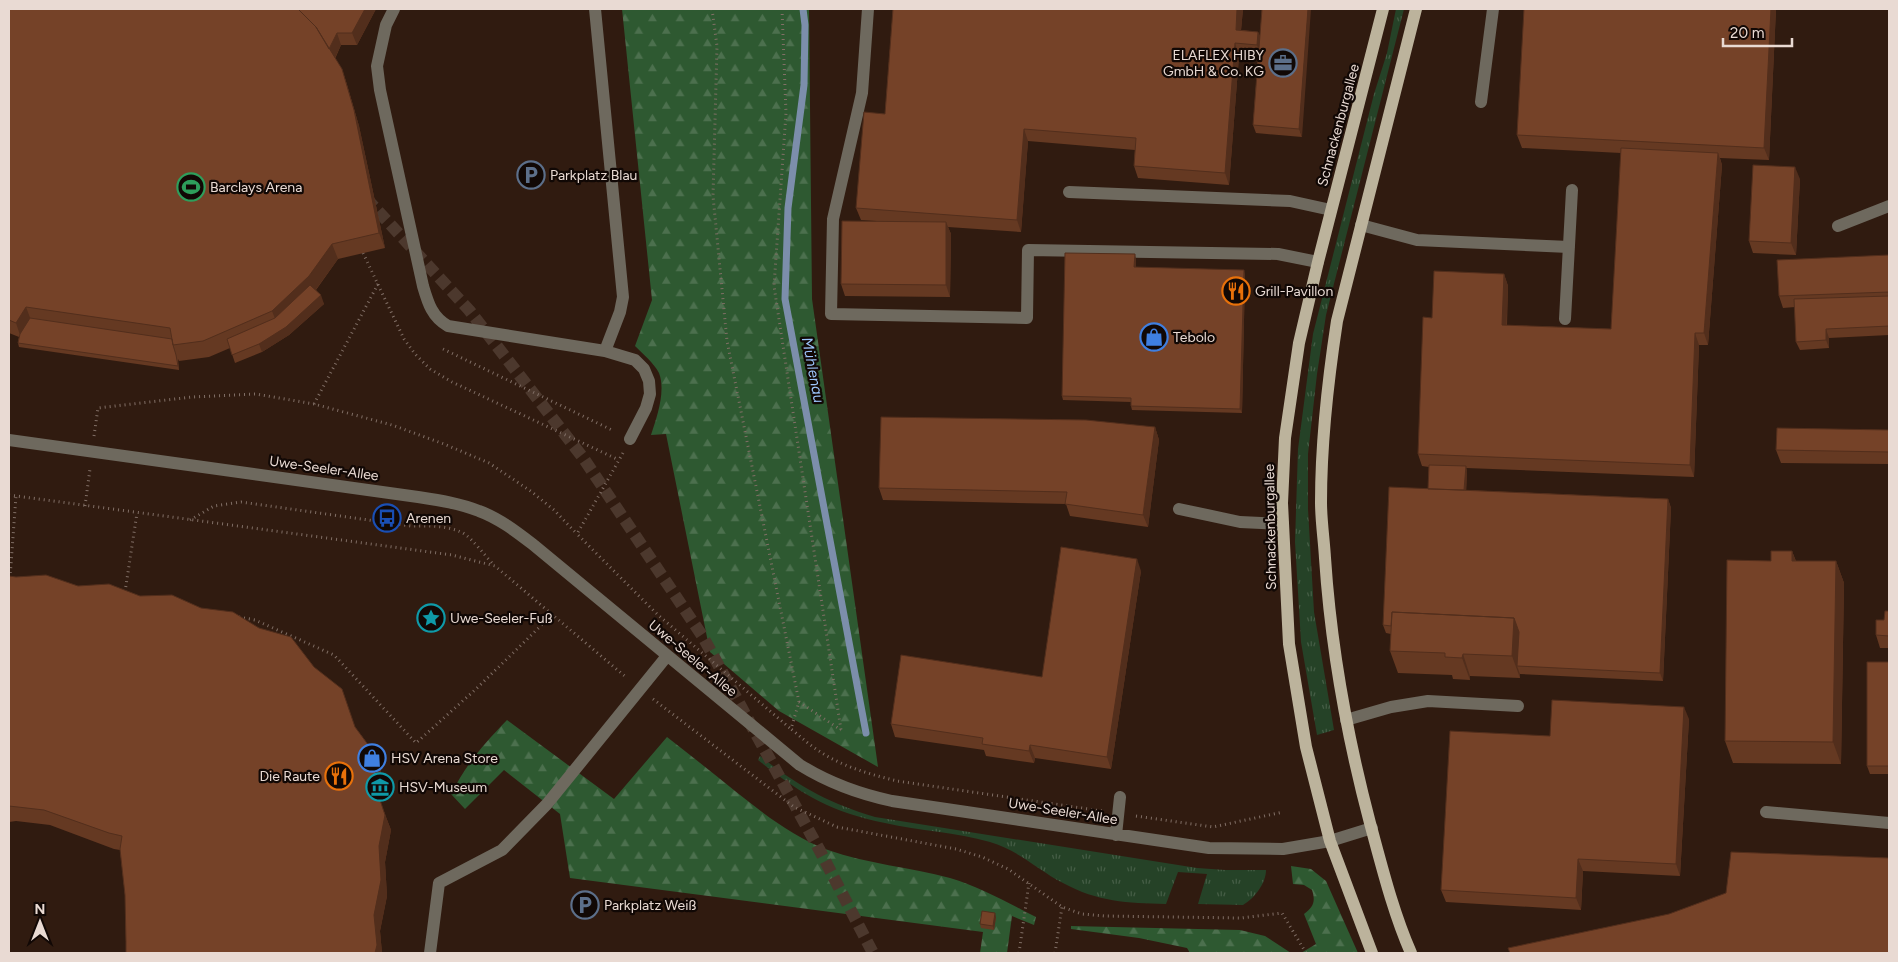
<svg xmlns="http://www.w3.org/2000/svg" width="1898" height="962" viewBox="0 0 1898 962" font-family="Figtree,sans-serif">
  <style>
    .grass { fill: url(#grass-tufts) }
    .forest { fill: url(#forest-firs) }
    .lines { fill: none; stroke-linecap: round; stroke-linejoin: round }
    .stream { stroke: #7c8eab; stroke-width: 7 }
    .minor-tunnel { stroke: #4c382d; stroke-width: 12; stroke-dasharray: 12 6; stroke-linecap: butt }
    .path { stroke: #816f66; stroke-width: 3; stroke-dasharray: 1 4; stroke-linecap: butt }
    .minor { stroke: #6e695e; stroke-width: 12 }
    .major { stroke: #bcb39c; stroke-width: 12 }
    .wall { fill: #653922 }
    .shaded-wall { fill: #522e1c }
    .building { fill: #754228; stroke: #522e1c }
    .labels { text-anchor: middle; stroke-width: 4.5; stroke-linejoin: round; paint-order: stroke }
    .poi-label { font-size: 14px; fill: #e9dad3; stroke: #110805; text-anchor: start }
    .street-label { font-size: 14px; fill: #e9dad3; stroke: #110805 }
    .water-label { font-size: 15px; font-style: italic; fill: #9dc5fc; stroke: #110805 }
  </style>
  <defs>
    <pattern id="grass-tufts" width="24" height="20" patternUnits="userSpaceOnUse" patternTransform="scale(1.25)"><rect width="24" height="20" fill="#254227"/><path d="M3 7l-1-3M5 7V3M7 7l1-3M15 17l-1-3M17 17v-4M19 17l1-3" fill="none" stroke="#455d45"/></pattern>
    <pattern id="forest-firs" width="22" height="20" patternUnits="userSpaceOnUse" patternTransform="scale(1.25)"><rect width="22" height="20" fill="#2e5931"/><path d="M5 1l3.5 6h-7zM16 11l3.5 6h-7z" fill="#4c704e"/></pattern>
  </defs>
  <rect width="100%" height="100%" fill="#301b10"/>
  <path class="grass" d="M1396 9H1404L1326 315 1317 374 1308 454V509L1314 612 1334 730 1317 735 1301 642 1295 542 1298 449 1313 334 1374 94 1387 53Z
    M760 756C798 786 828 803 875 817L1197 868 1225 870H1266C1266 883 1255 898 1243 905L1198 904 1207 874 1178 872 1166 904C1127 903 1098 902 1063 883 1038 870 1018 850 990 842 956 832 920 831 885 823 831 812 801 794 758 760Z"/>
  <path class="forest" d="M622 9H809L812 299 878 767 779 711 710 652 666 434 651 435C657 417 666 391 659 373 654 363 643 354 635 346L652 300Z
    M507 720 614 799 667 737C690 755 713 773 735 791 764 814 793 837 828 850 867 864 910 867 950 878 980 887 1008 903 1036 917L1034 925 1012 916 1007 953H980L983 932 570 878 560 814 504 770 465 809 451 794C467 763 483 745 507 720Z
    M1291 866 1311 869 1326 881 1358 953H1301L1316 944 1304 914C1313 907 1316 902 1312 890L1304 885 1293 884Z
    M1071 926 1240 930 1265 936 1291 953H1190L1187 948 1139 938 1071 929Z"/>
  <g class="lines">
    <path class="stream" d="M803 9 805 25 804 85 788 208 785 299 866 733"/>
    <path class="minor-tunnel" d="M366 198 469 310 584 459 703 637 820 851 873 953"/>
    <path class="path" d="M712 9 717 46 713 196 727 341 799 702 791 729C800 736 807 743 816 749 840 766 869 774 897 781L1102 811
      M782 9 786 113 774 286 841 730
      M363 253 404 339 415 354 430 369 452 382 619 460
      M443 349 614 431
      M314 404 378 284
      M94 436 98 408 192 397 256 394 314 404 392 425 444 444 489 463 532 492 554 510 577 534
      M623 453 577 534 658 615 791 729
      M9 495 452 555 495 566 627 678
      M85 506 90 469
      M190 520 214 506 241 502 411 526C428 526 447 525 463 533 473 539 485 556 494 565
      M10 578 16 496
      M125 592 137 513
      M239 617 255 620 334 655 416 743 476 689 553 614
      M653 699 794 807 837 827 956 849 982 857 1008 869 1062 907 1082 914 1105 916 1241 918 1282 913 1306 953
      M799 702 841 730
      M1136 816 1213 827 1283 812
      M1019 953 1029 883
      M1055 953 1062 907"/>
    <path class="minor" d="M394 9 386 25 377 66 380 90 423 286C428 303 432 317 448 326L605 351 635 360 644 369 649 381 650 394 646 408 630 439
      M595 9 623 297 620 312 605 351
      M868 9 862 93 833 219 831 314 1027 318 1028 250 1278 254 1318 262
      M1481 102 1493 9
      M1069 192 1290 201 1331 210
      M1361 225 1417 240 1569 247
      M1838 226 1889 206
      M1565 319 1572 190
      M9 440 418 497C438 500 459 503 479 511 499 518 518 533 535 546L800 765C829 783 859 794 892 801L1209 848 1283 849 1330 841 1372 828
      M1179 509 1240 522 1283 524
      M1346 720 1391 707 1428 701 1518 706
      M1766 812 1889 823
      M1116 835 1120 797
      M430 953 439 883 502 850 547 804 667 656"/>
    <path class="major" d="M1372 953 1330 841 1306 747 1289 644 1282 503 1285 438 1299 343 1318 262 1383 9
      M1411 953C1393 912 1382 867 1370 823 1347 736 1331 648 1325 558 1324 540 1321 521 1321 502 1321 441 1328 380 1337 321L1416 9"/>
  </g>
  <path class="wall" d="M9 9H376L357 45H341L335 59 342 69 347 85 359 126 385 248 338 259 316 290 324 304 289 335 262 352 235 363 230 348 209 357 179 361 178 359 179 370 19 347 18 343 19 337 9 333Z
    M893 9H1243L1241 30 1258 32 1260 36 1262 9 1302 137 1256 133 1253 125 1258 57 1239 56 1229 185 1138 178 1134 166 1135 150 1028 141 1021 232 948 227 951 234 950 297 845 296 841 284 876 221 861 220 856 208 885 114Z
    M1776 9 1769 160 1720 158 1722 165 1708 345H1699L1694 477 1466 468 1467 471 1466 490 1668 499 1671 508 1663 681 1520 674V678L1470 676V680L1453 679 1452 675 1398 673 1390 651 1391 634 1386 633 1383 625 1428 489 1429 467 1422 466 1418 454 1432 318 1504 274 1508 286 1507 325 1611 329 1621 153 1522 148 1517 135Z
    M1800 179 1796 255 1753 253 1749 241Z
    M1889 255V335L1829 338V348L1800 350 1796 342 1795 307 1783 308 1779 296Z
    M1136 259V267L1245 274 1242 413 1132 410 1131 406V402L1063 400 1062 396Z
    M1155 427 1159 440 1148 527 1070 516 1066 504 883 500 879 488Z
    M1889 430V464L1781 463 1776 450Z
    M1792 551 1796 561H1836L1844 583 1841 764 1733 763 1725 741 1771 561Z
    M1141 571 1111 769 1035 758 1034 763 986 756 984 750 895 737 891 724 1042 677Z
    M9 576 355 727 375 754 381 769V804L391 830 385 862 387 896 380 931 382 953H126V942L125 895 120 850 114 849 50 825 16 821 9 822Z
    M1889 611V648H1880L1876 635Z
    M1889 662V774H1870L1867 766Z
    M1689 719 1680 876 1583 871 1581 910 1446 902 1441 890 1550 736Z
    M996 917 994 930 981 928 980 924Z"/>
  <path class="shaded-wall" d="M365 9H376L357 45 352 33Z
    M1237 9H1243L1240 42 1236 30Z
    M1308 9H1311L1302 137 1299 129Z
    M1771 9H1776L1769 160 1764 148Z
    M1258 32 1263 44 1261 57 1257 45Z
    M337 33 341 45 333 62 329 50Z
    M1235 43 1239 56 1229 185 1225 173Z
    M342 69 347 85 359 126 385 248 379 233Z
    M1024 129 1028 141 1021 232 1017 220Z
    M1718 153 1722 165 1708 345 1704 333Z
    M1795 167 1800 179 1796 255 1791 243Z
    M946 222 951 234 950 297 946 285Z
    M332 244 338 259 314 292 278 326 272 311Z
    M1135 254 1136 259V271L1134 267Z
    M1244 270 1245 274 1242 413 1240 409Z
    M1504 274 1508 286 1506 337 1502 325Z
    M321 295 324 304 289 335 262 352 259 344Z
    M26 307 32 323 21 338 16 323Z
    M1826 329 1829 338V348L1826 340Z
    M1695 333 1699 345 1694 477 1690 465Z
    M1155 427 1159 440 1148 527 1143 515Z
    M1466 466 1467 471 1466 499 1464 494Z
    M1668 499 1671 508 1663 681 1660 673Z
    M1792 551 1800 573 1792 561Z
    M1137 559 1141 571 1111 769 1107 757Z
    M1836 561 1844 583 1841 764 1833 742Z
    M1514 618 1522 640 1517 666 1520 674V678L1512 656Z
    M1463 654 1470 676V680L1462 658Z
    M1684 707 1689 719 1680 876 1676 864Z
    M1030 745 1035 758 1034 763 1029 751Z
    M375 754 381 769V804L391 830 385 862 387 896 380 931 382 953H375L374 915 376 788Z
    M1578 859 1583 871 1581 910 1576 898Z
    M995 913 996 917 994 930 993 926Z"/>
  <path class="building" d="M9 9H298L316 27 342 69 354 110 379 233 332 244 309 276 272 311 203 341 173 345 170 328 26 307 16 323 9 320Z
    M298 9H365L352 33H337L329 49 316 27Z
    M893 9H1237L1236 30 1258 32 1257 45 1235 43 1225 173 1134 166 1136 138 1024 129 1017 220 856 208 864 112 885 114Z
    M1262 9H1308L1299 129 1253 125Z
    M1524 9H1771L1764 148 1517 135Z
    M1621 148 1718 153 1704 333H1695L1690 465 1418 454 1423 317 1432 318 1434 271 1504 274 1502 325 1611 329Z
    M1753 165 1795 167 1791 243 1749 241Z
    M842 221 946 222V285L841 284Z
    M1065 253 1135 254 1134 267 1244 270 1240 409 1131 406V398L1062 396Z
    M1889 255V292L1779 296 1777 260Z
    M310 285 321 295 286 327 259 344 232 355 227 339 275 318Z
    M1889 296V326L1826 329V340L1796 342 1794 299Z
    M30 318 172 339 173 345 176 355 178 366 18 343 20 334Z
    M881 417 1086 420 1155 427 1143 515 1065 504 1067 492 879 488Z
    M1777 428 1889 430V452L1776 450Z
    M1429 465 1466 466 1464 490 1428 489Z
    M1389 487 1668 499 1660 673 1517 666 1519 632 1514 618 1392 612 1391 626 1383 625Z
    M1061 547 1137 559 1107 757 1030 745 1029 751 982 744 983 738 891 724 901 655 1042 677Z
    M1771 551H1792V561H1836L1833 742 1725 741 1727 560 1771 561Z
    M46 575 78 586 109 584 140 596 172 595 201 608 233 612 259 628 291 637 314 667 342 689 355 727 375 754 376 788 385 815 379 846 381 880 374 915 377 945 375 953H126V942L125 895 120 849 122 836 109 833 44 810 9 806V576L16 577Z
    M1885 611H1889V636L1876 635V620H1884Z
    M1392 612 1514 618 1512 656 1463 654 1462 658 1445 657V653L1390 651Z
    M1867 662H1889V766H1867Z
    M1552 700 1684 707 1676 864 1578 859 1576 898 1441 890 1450 731 1550 736Z
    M1731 852 1889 858V953H1510L1508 948 1669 914 1726 893Z
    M982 911 995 913 993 926 980 924Z"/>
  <defs>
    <g id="office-ring" transform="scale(1.4375)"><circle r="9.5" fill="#110805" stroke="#5c6f8a" stroke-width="1.5"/><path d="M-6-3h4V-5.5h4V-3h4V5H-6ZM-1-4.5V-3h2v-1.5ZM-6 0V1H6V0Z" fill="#5c6f8a"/></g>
    <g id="parking-ring" transform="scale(1.4375)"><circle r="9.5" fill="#110805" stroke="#5c6f8a" stroke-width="1.5"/><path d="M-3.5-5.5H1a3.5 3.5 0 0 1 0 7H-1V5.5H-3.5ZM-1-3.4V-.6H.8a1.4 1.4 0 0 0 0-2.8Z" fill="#5c6f8a"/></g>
    <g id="stadium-ring" transform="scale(1.4375)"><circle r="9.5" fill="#110805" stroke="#2e9e5b" stroke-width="1.5"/><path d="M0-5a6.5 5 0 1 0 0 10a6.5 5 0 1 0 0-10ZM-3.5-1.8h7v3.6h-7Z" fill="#2e9e5b"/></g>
    <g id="restaurant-ring" transform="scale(1.4375)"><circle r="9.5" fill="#110805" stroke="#e8710a" stroke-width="1.5"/><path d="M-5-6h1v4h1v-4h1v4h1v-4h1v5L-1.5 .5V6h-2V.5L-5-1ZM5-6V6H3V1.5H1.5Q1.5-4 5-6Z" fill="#e8710a"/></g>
    <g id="shop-ring" transform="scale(1.4375)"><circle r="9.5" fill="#110805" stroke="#3f7fe0" stroke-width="1.5"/><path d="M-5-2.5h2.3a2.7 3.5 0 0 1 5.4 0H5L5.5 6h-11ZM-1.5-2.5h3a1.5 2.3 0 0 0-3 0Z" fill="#3f7fe0"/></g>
    <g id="bus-ring" transform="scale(1.4375)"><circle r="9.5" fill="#110805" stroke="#1a4fb4" stroke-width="1.5"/><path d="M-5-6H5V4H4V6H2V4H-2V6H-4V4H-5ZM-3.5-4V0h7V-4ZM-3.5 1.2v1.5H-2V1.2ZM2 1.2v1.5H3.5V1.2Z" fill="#1a4fb4"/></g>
    <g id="sight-ring" transform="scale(1.4375)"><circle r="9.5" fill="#110805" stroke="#0f9aa8" stroke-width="1.5"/><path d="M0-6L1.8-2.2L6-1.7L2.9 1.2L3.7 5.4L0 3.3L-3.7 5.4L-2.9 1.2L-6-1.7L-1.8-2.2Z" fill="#0f9aa8"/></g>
    <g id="museum-ring" transform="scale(1.4375)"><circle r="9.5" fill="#110805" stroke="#0f9aa8" stroke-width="1.5"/><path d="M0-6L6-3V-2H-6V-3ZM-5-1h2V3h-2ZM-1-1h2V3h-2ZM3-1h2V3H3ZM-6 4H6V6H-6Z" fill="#0f9aa8"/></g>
  </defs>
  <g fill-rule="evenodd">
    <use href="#office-ring" x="1283" y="63"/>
    <use href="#parking-ring" x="531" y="175"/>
    <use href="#stadium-ring" x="191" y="187"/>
    <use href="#restaurant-ring" x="1236" y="291"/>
    <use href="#shop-ring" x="1154" y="337"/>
    <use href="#bus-ring" x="387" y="518"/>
    <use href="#sight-ring" x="431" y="618"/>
    <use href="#shop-ring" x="372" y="758"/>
    <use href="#restaurant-ring" x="339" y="776"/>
    <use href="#museum-ring" x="380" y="787"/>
    <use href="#parking-ring" x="585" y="905"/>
  </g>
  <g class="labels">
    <g class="poi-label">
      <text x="1264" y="60" text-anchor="end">ELAFLEX HIBY<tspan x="1264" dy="16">GmbH &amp; Co. KG</tspan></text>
      <text x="550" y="180">Parkplatz Blau</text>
      <text x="210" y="192">Barclays Arena</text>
      <text x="1255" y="296">Grill-Pavillon</text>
      <text x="1173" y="342">Tebolo</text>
      <text x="406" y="523">Arenen</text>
      <text x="450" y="623">Uwe-Seeler-Fuß</text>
      <text x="391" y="763">HSV Arena Store</text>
      <text x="320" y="781" text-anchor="end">Die Raute</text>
      <text x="399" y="792">HSV-Museum</text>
      <text x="604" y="910">Parkplatz Weiß</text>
    </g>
    <g class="street-label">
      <text transform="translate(1338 125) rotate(-75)" y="5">Schnackenburgallee</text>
      <text transform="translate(324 468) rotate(8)" y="5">Uwe-Seeler-Allee</text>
      <text transform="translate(1270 527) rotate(-91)" y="5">Schnackenburgallee</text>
      <text transform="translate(693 658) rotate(40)" y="5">Uwe-Seeler-Allee</text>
      <text transform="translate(1063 811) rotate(9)" y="5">Uwe-Seeler-Allee</text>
    </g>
    <g class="water-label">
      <text transform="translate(813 370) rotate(79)" y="5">Mühlenau</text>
    </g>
  </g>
  <rect width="1898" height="962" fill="none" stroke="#e9dad3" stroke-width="20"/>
  <g transform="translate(40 922)" stroke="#110805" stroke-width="4" paint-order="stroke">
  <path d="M0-4L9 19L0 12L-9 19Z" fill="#e9dad3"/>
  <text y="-8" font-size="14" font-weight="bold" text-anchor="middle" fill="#e9dad3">N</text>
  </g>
  <path d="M1723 38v8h69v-8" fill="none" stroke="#e9dad3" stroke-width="2.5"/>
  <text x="1730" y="38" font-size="15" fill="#e9dad3" stroke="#110805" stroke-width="4" paint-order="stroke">20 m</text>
</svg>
